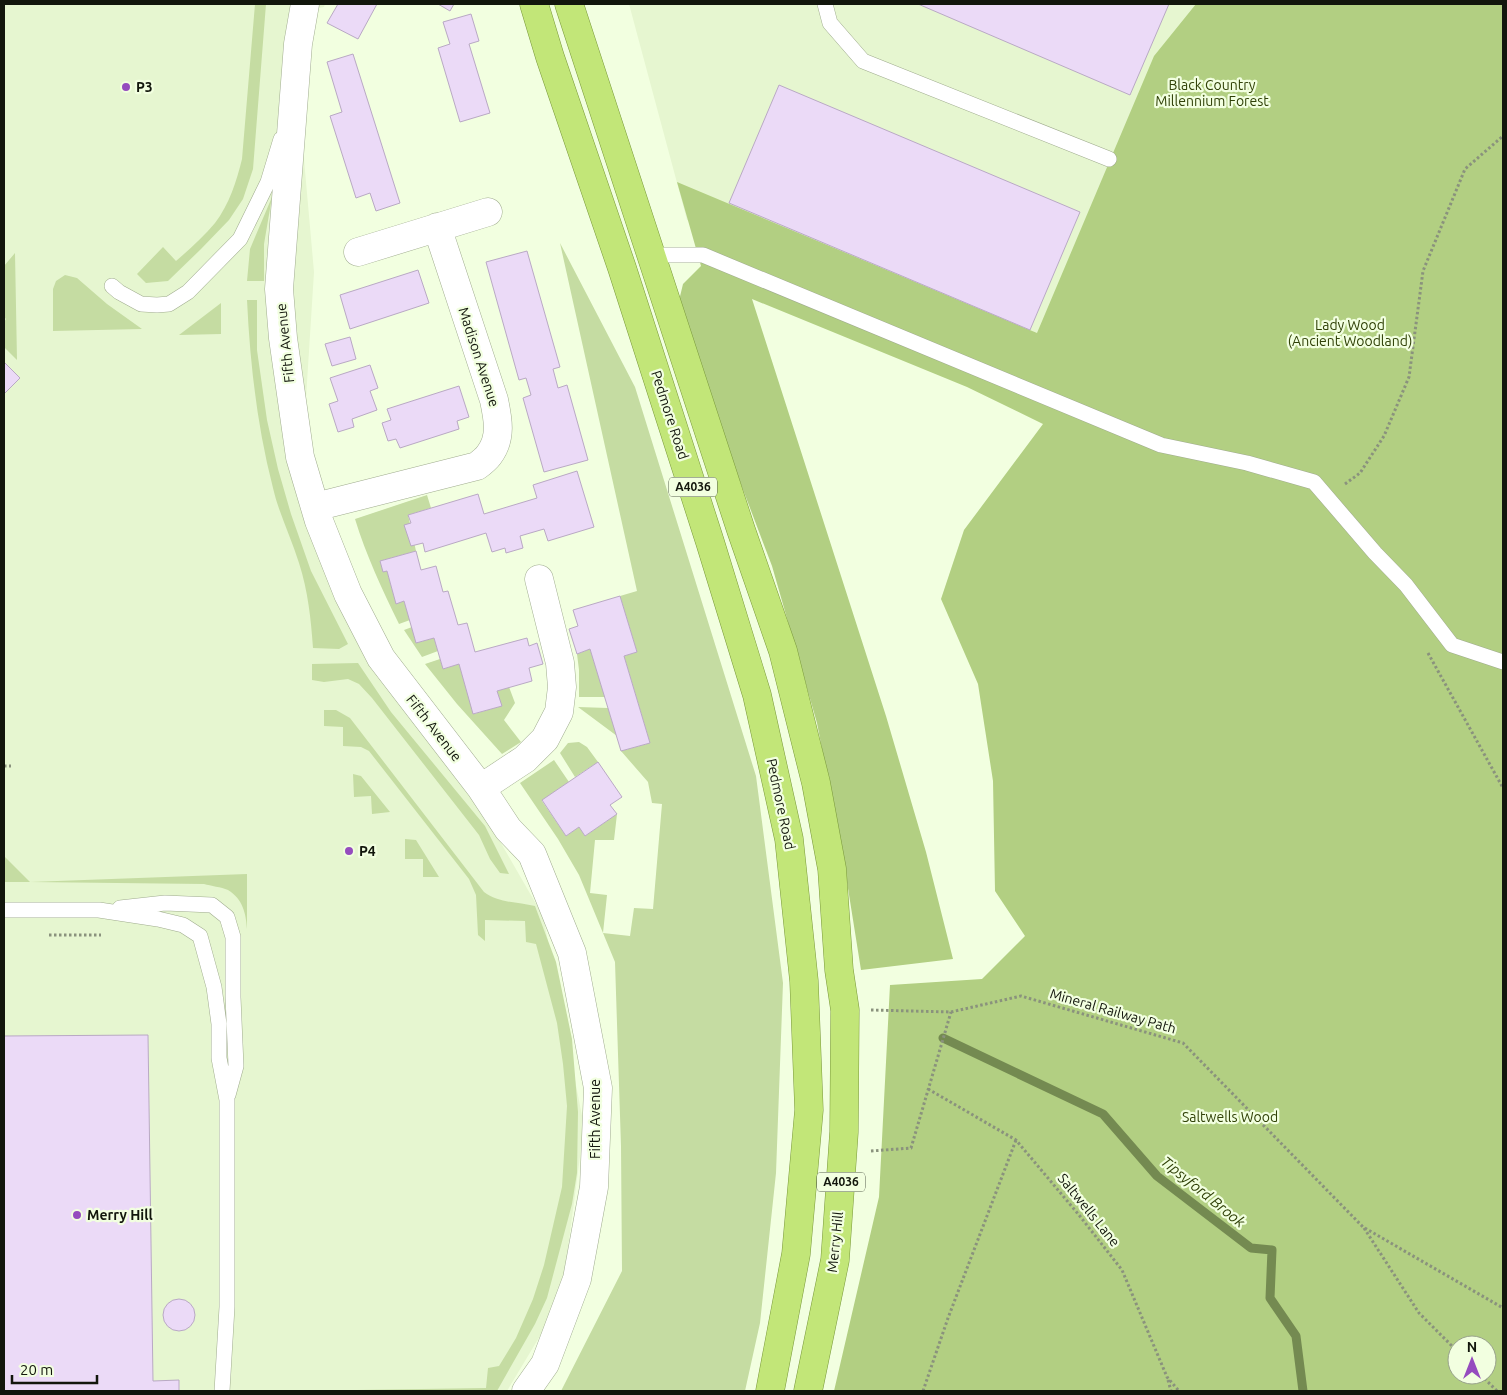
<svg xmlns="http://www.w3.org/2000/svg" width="1507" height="1395" viewBox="0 0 1507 1395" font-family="Ubuntu,sans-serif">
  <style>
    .built { fill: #e6f6d0 }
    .green { fill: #c5dca2 }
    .forest { fill: #b2cf82; fill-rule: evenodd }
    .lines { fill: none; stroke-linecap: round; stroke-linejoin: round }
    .stream { stroke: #748a51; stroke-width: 9 }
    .building { fill: #ebdaf7; stroke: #b9a9c4 }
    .service-casing { stroke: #a0ac8f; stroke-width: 16 }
    .minor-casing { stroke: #a0ac8f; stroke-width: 29 }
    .trunk-casing { stroke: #7a993c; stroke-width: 29 }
    .path { stroke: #8a927d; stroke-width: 3; stroke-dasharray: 2.5 2.5; stroke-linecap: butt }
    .service { stroke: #fff; stroke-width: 15 }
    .minor { stroke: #fff; stroke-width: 28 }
    .trunk { stroke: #c2e678; stroke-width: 28 }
    .poi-dot { fill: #954cbe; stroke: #f2ffe0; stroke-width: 2 }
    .labels { text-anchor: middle; stroke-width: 4.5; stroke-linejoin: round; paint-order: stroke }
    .shield { fill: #f2ffe0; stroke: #555c4c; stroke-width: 1 }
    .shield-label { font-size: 12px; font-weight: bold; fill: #12160c }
    .park-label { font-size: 14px; fill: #304107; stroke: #f2ffe0 }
    .poi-label { font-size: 14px; font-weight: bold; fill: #12160c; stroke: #f2ffe0; text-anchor: start }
    .street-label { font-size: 14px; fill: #12160c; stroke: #f2ffe0 }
    .water-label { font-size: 15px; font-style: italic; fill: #304108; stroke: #f2ffe0 }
  </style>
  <rect width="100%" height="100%" fill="#f2ffe0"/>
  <path class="built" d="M4 4H325L324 7 291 13 314 272 305 414 328 530 411 687 543 916 584 1126 561 1301 507 1391H4Z
    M629 4H1253L1074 383 687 220Z"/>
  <path class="green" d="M255 4H266L253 169 243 199 229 220 201 249 168 281 146 283 137 274 163 247 176 261C190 249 204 236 215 223 229 205 237 180 242 159Z
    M272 197 264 244V281H247L250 249Z
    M560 243 635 387 756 776 783 983 776 1173 760 1323 745 1391H561L622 1271 621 1146 615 962 579 875 558 839 520 783 554 760 569 782 542 801 566 836 579 827 585 836 617 814 614 840H595L590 893 607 895 603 933 630 936 634 908 653 909 662 804 652 803 648 782 621 751 650 743 624 656 637 652 620 596 637 591Z
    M15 253 17 360 4 347V322L6 319 4 317V266Z
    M65 275 77 278 107 304 142 329 53 331V289L56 281Z
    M247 300H257V350L267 420 278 469 291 514 311 571 348 644 339 649 313 648C311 619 308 591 299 563 291 537 279 514 273 488 257 426 250 363 247 300Z
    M221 303V334L179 335Z
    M427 495 431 508 408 515 416 551 380 561 387 571 396 603 404 601 410 620 399 624C382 589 366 555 355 519Z
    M412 627 416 643 434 638 438 651 422 657 404 630Z
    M590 649 605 697H579V670L577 654Z
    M440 659 443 669 459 664 474 714 501 706 497 691 509 687 515 703 504 720 521 742 502 754 457 704 425 664Z
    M358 663 391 712 485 826 509 874 500 873 490 859 479 835 372 698 359 684 348 679 324 682 312 680V664Z
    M578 707 608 708 617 736Z
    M324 710H336L350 718 484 892C498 903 518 902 535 906L556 962 572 1039 578 1112 577 1173 572 1204 547 1298 535 1324 497 1391H292L486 1388 488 1368 499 1366 516 1338 533 1299 544 1265 562 1187 567 1106 563 1064 557 1023 536 944 526 942 525 921 485 920V941L478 935 476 895 469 879 369 751 361 747 343 746V727L324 726Z
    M579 742 587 747 598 762 575 777 560 753 568 743Z
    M353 774 361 776 390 812 372 814 371 796 354 797Z
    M405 839 416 840 439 877H423V859H405Z
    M4 856 30 882 247 874V929C246 914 243 899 228 890 221 887 211 886 204 884L30 882H4Z"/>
  <path class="forest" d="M1196 4H1503V1391H834L879 1197 890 985 982 979 1025 936 995 891 993 781 978 684 941 599 964 530 1043 424 967 387 752 299 886 716 926 852 953 959 861 970 843 857 817 723 772 566 676 313 683 284 701 266 677 182 1037 333 1154 56ZM1457 1345H1487V1375H1457Z"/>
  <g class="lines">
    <path class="stream" d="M943 1038 1103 1114 1157 1176 1251 1248 1272 1250 1270 1298 1296 1336 1303 1391"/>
  </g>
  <path class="building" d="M338 4H377L358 39 327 23Z
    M438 4H454L450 11Z
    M918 4H1169L1130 95Z
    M471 14 479 41 469 44 490 113 460 122 438 48 450 44 443 22Z
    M353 54 400 203 376 211 370 193 356 198 330 116 342 112 327 62Z
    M779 85 1080 212 1030 330 729 203Z
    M527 251 560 367 553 369 558 388 567 385 588 460 544 472 523 398 531 395 526 378 519 380 486 262Z
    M418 270 429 303 350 329 340 295Z
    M350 337 356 359 332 366 325 344Z
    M4 362 20 378 4 394Z
    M370 365 378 388 370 391 377 410 352 419 354 427 338 432 329 404 338 401 330 378Z
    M459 386 469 417 457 421 459 429 400 448 396 439 388 441 382 423 391 420 387 409Z
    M577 471 594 527 548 541 544 529 520 536 523 548 506 553 505 548 492 552 486 533 425 552 423 543 411 546 404 525 411 523 408 515 478 494 484 514 537 498 533 485Z
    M416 551 421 570 436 566 443 592 448 591 458 625 467 623 475 652 527 638 529 646 537 643 543 664 529 668 532 681 497 691 502 706 473 714 459 664 443 669 434 638 416 643 404 601 396 604 387 571 383 572 380 561Z
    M620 596 637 652 624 656 650 743 621 751 590 649 577 654 569 629 578 626 573 610Z
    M598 762 622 797 610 805 617 814 585 836 579 827 566 836 542 800Z
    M148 1035 153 1381 179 1380V1391H4V1036Z
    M163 1315a16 16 0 1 1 32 0a16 16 0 1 1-32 0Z"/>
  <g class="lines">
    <g class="service-casing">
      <path id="service" d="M825 4 830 23 863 61 1109 159
        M652 255H703L1161 445 1247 463 1314 482 1375 553 1406 585 1452 645 1503 662
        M112 286 119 292 141 304 157 305 169 304 188 292 240 239 268 182 281 139
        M120 908 165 903 212 905 227 917 233 937V997L236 1066 228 1095
        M4 910H99L158 919 183 925 200 936 214 987 219 1024V1058L227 1100V1307L222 1391"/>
    </g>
    <g class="minor-casing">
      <path id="minor" d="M305 4 298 44 279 289 283 338 300 457 319 521 348 594 381 658 481 788 508 829 532 854 572 953 598 1088 594 1187 577 1279 545 1364 526 1391
        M358 252 488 212
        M315 507 477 466C481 463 486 459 489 455 502 438 498 419 494 400L437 227
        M481 788 525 759 545 739 559 712 562 687 560 663 539 579"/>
    </g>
    <g class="trunk-casing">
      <path id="trunk" d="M534 4 550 57 622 268 710 542 757 695 789 839 804 981 809 1110 796 1254 770 1391
        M569 4 741 530 783 651 816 783 832 869 839 970 845 1010 844 1132 835 1260 808 1391"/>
    </g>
    <path class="path" d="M1345 484 1360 473 1384 436 1409 377 1423 271 1465 169 1503 136
      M1428 653 1503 788
      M4 766H11
      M49 935H101
      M871 1010 951 1012 1021 996 1183 1043 1363 1227 1503 1308
      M928 1089 1016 1140 1079 1215 1122 1270 1167 1377 1179 1391
      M871 1151 911 1148 951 1012
      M1364 1228 1419 1313 1457 1351
      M1481 1375 1497 1391
      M1168 1380 1171 1391
      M923 1391 948 1318 1016 1140"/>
    <use href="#service" class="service"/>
    <use href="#minor" class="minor"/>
    <use href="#trunk" class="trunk"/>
  </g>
  <g class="poi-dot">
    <circle cx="126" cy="87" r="5"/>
    <circle cx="349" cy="851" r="5"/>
    <circle cx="77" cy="1215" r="5"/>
  </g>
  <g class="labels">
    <g class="shield">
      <rect x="669" y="477.5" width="48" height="19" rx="4"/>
      <rect x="817" y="1172.5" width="48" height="19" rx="4"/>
    </g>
    <g class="shield-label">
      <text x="693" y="491">A4036</text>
      <text x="841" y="1186">A4036</text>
    </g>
    <g class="park-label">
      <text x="1212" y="90">Black Country<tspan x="1212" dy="16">Millennium Forest</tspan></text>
      <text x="1350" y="330">Lady Wood<tspan x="1350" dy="16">(Ancient Woodland)</tspan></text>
      <text x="1230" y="1122">Saltwells Wood</text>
    </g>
    <g class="poi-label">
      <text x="136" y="92">P3</text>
      <text x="359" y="856">P4</text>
      <text x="87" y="1220">Merry Hill</text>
    </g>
    <g class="street-label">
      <text transform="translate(285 343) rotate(-96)" y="5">Fifth Avenue</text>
      <text transform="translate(479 357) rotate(72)" y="5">Madison Avenue</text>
      <text transform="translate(670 415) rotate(72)" y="5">Pedmore Road</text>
      <text transform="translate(434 728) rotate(52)" y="5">Fifth Avenue</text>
      <text transform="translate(781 804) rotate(78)" y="5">Pedmore Road</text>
      <text transform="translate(1113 1011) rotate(16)" y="5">Mineral Railway Path</text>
      <text transform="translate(595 1119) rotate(-90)" y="5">Fifth Avenue</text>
      <text transform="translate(1089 1210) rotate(51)" y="5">Saltwells Lane</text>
      <text transform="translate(835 1242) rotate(-84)" y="5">Merry Hill</text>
    </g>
    <g class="water-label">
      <text transform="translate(1203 1192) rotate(39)" y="5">Tipsyford Brook</text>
    </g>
  </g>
  <rect width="1507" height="1395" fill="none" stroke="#12160c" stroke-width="10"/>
  <g transform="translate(1472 1360)"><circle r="24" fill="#f2ffe0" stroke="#98a28b"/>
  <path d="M0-4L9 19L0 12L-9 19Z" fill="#954cbe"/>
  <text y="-8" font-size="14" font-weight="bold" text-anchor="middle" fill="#12160c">N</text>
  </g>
  <path d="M12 1375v8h85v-8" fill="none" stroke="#12160c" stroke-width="2.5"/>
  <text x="20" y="1375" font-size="15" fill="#12160c" stroke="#f2ffe0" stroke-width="4" paint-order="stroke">20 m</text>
</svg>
